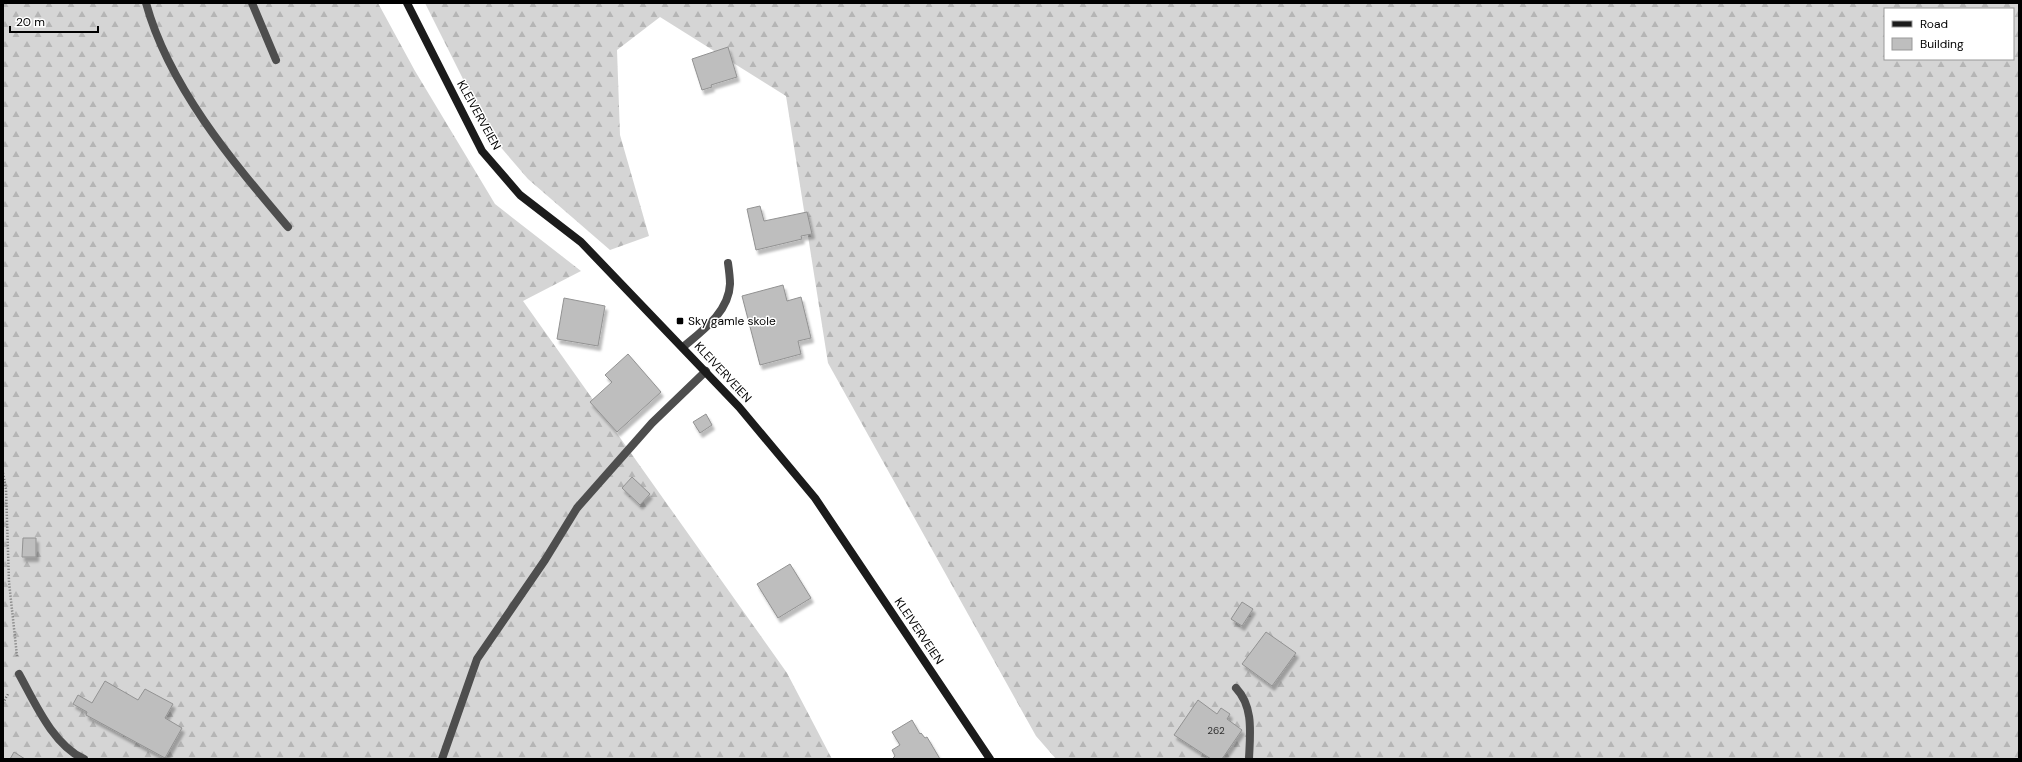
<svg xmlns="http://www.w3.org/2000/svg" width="2022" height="762" viewBox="0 0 2022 762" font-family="'DM Sans',sans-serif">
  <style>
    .forest { fill: url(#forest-firs); fill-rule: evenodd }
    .building { fill: #bebebe; stroke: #929292; filter: url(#shadow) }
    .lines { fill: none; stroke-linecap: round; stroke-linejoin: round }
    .path { stroke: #707070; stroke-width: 2.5; stroke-dasharray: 1 2; stroke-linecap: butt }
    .lane { stroke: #4e4e4e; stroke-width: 8 }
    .secondary { stroke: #1b1b1b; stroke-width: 8 }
    .poi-dot { fill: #000; stroke: #fff; stroke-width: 1.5 }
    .labels { text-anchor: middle; stroke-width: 3; stroke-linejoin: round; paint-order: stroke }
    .number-label { font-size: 10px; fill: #303030 }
    .street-label { font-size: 12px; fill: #000; stroke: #fff }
    .poi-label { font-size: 12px; fill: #000; stroke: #fff; text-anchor: start }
  </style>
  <defs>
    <pattern id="forest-firs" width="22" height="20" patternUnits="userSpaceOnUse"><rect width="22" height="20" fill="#d5d5d5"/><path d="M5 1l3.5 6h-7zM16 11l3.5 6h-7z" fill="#b5b5b5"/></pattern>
    <filter id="shadow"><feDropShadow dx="2.5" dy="4.5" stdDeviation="1" flood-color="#0004"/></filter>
  </defs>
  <rect width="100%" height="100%" fill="#fff"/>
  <path class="forest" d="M3 3H378L415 71 495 204 581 271 523 301 787 673 832 759H3Z
    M425 3H2019V759H1056L1036 736 828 363 786 96 660 17 617 50 620 135 649 236 610 250 528 179 492 137ZM1885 9H2013V59H1885Z"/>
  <path class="building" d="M728 47 737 77 711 85 712 87 702 90 692 59Z
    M760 206 764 221 807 212 812 234 801 236 802 239 756 250 747 209Z
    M783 285 787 301 801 297 811 338 798 341 801 354 760 365 742 296Z
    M564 298 605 306 598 346 557 339Z
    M628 354 661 392 617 432 590 402 612 382 605 375Z
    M706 414 712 425 700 433 693 422Z
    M632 477 650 494 640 505 622 488Z
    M23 538H36V557H22Z
    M790 564 811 598 778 618 757 584Z
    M1242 602 1253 609 1242 626 1231 619Z
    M1266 632 1296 653 1272 686 1242 664Z
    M105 681 138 700 145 689 173 704 165 718 182 728 165 758 86 715 87 712 73 704 78 695 92 703Z
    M1198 700 1217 714 1221 708 1230 714 1227 719 1242 730 1222 759H1211L1174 735Z
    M912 720 920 734 921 733 925 738 927 737 940 759H892L895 756 892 750 900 745 892 732Z
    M14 752 25 759H10Z"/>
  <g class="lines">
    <path class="path" d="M3 473 6 489 9 582 17 656
      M3 703 8 694"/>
    <path class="lane" d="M146 3C169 87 233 162 288 227
      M252 3 276 60
      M683 347C702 331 729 312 730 284 730 277 729 270 728 263
      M19 674C35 703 53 745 84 759
      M1236 688C1254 707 1250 734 1249 759
      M442 759 477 659 545 560 577 508 652 423 706 371"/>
    <path class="secondary" d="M407 3 482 151 520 195 581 242 739 407 815 498 990 759"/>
  </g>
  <rect class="poi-dot" x="676" y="317" width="8" height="8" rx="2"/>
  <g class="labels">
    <g class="number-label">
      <text x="1216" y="734">262</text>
    </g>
    <g class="street-label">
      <text transform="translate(479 115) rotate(61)" y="4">KLEIVERVEIEN</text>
      <text transform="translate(723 372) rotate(47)" y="4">KLEIVERVEIEN</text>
      <text transform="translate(919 631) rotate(56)" y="4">KLEIVERVEIEN</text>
    </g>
    <g class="poi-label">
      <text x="688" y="325">Sky gamle skole</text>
    </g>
  </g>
  <rect width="2022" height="762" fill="none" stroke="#000000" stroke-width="8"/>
  <rect x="1884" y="8" width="130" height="52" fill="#ffffff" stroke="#999999"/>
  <rect x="1892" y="21" width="20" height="6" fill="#1b1b1b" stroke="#999999"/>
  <text x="1920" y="28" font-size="12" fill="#000000">Road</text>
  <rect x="1892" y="38" width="20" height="12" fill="#bebebe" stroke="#999999"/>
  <text x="1920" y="48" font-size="12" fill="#000000">Building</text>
  <path d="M10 26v6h88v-6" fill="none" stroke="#000000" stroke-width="2"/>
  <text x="16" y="26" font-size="12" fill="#000000" stroke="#ffffff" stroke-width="3" paint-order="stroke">20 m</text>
</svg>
